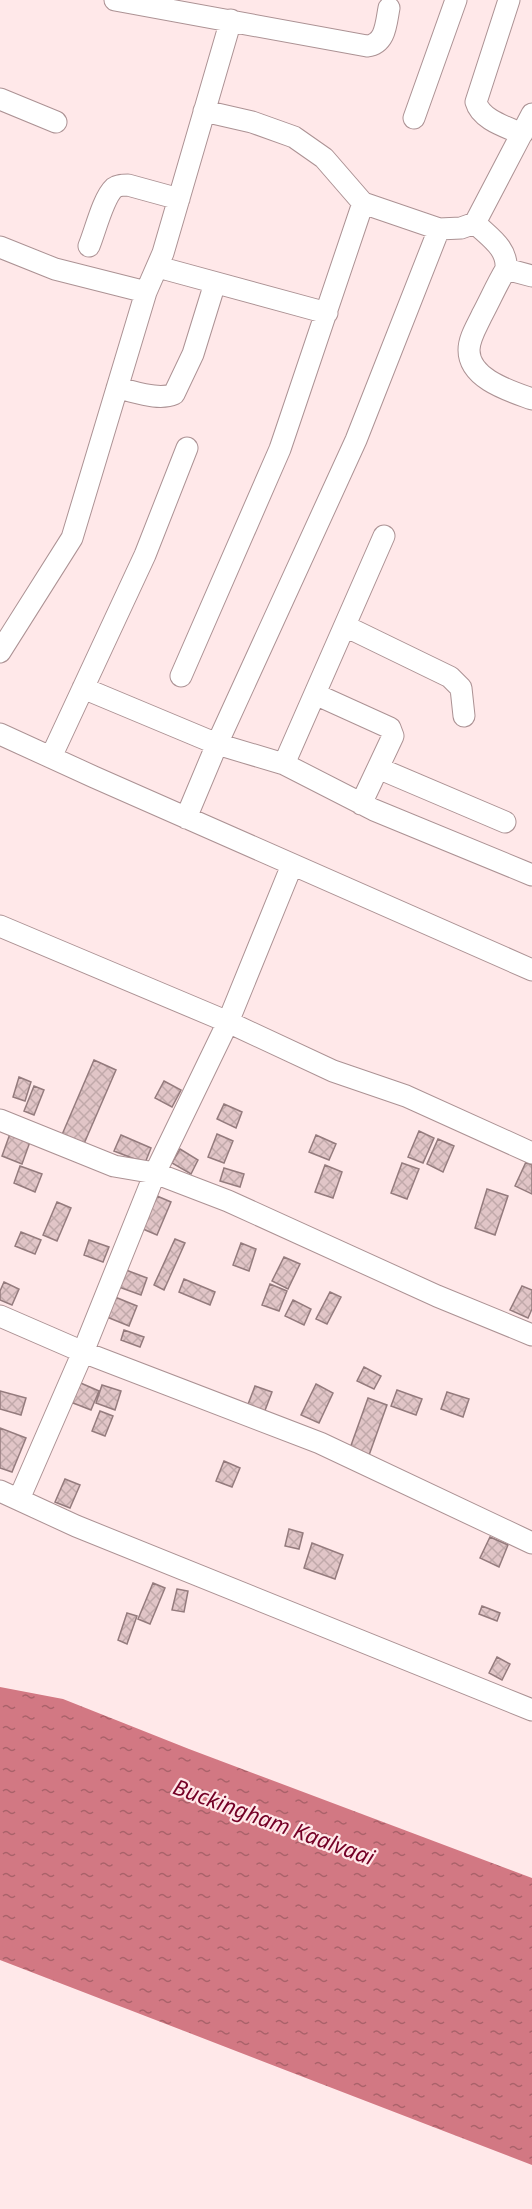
<svg xmlns="http://www.w3.org/2000/svg" width="532" height="2209" viewBox="0 0 532 2209" font-family="'Noto Sans',sans-serif">
  <style>
    .water { fill: url(#water-ripples) }
    .building { fill: url(#building-cross-hatch); stroke: #947b7d; stroke-width: 1.5 }
    .lines { fill: none; stroke-linecap: round; stroke-linejoin: round }
    .minor-casing { stroke: #ac9294; stroke-width: 23 }
    .minor { stroke: #fff; stroke-width: 21 }
    .labels { text-anchor: middle; stroke-width: 4.5; stroke-linejoin: round; paint-order: stroke }
    .water-label { font-size: 22px; font-style: italic; fill: #740026; stroke: #ffe8e9 }
  </style>
  <defs>
    <pattern id="water-ripples" width="26" height="14" patternUnits="userSpaceOnUse" patternTransform="scale(1.5)"><rect width="26" height="14" fill="#d27883"/><path d="M2 4q2-2 4 0t4 0M15 11q2-2 4 0t4 0" fill="none" stroke="#aa626a"/></pattern>
    <pattern id="building-cross-hatch" width="8" height="8" patternUnits="userSpaceOnUse" patternTransform="scale(1.5)"><rect width="8" height="8" fill="#e1c5c7"/><path d="M0 0l8 8M0 8l8-8" fill="none" stroke="#c1a9aa"/></pattern>
  </defs>
  <rect width="100%" height="100%" fill="#ffe8e9"/>
  <path class="water" d="M0 1687 63 1699 189 1749 532 1878V2165L0 1960Z"/>
  <path class="building" d="M94 1060 116 1070 83 1146 61 1137Z
    M19 1077 31 1082 25 1101 13 1097Z
    M164 1081 181 1090 172 1107 155 1098Z
    M34 1086 44 1090 34 1115 24 1111Z
    M224 1104 242 1112 236 1128 217 1119Z
    M11 1131 31 1139 22 1164 2 1156Z
    M419 1131 434 1138 423 1163 408 1157Z
    M217 1134 233 1141 224 1163 208 1157Z
    M121 1135 151 1148 145 1163 114 1151Z
    M316 1135 336 1144 329 1160 309 1152Z
    M438 1139 454 1146 443 1172 427 1164Z
    M180 1149 198 1160 191 1174 172 1163Z
    M526 1162 532 1165V1194L515 1186Z
    M402 1163 419 1169 407 1199 391 1193Z
    M325 1165 342 1172 333 1198 315 1192Z
    M20 1166 42 1174 35 1192 14 1183Z
    M224 1168 244 1174 240 1187 220 1181Z
    M487 1189 508 1196 495 1235 475 1228Z
    M157 1196 171 1202 157 1235 143 1229Z
    M57 1202 71 1208 57 1241 43 1235Z
    M21 1232 41 1240 35 1254 15 1246Z
    M175 1239 185 1243 164 1290 154 1285Z
    M89 1240 109 1247 103 1262 84 1255Z
    M241 1243 256 1249 249 1271 233 1265Z
    M284 1257 300 1264 288 1289 272 1281Z
    M126 1270 147 1278 141 1295 119 1287Z
    M184 1279 215 1292 210 1305 179 1292Z
    M4 1282 19 1289 12 1305 0 1300V1291Z
    M270 1284 287 1291 279 1311 262 1305Z
    M522 1286 532 1290V1309L528 1318 510 1310Z
    M330 1292 341 1297 327 1324 316 1319Z
    M115 1297 137 1306 129 1326 107 1317Z
    M293 1300 311 1309 304 1325 285 1316Z
    M124 1330 144 1337 140 1347 121 1340Z
    M364 1367 381 1376 374 1389 357 1381Z
    M76 1381 99 1391 91 1410 68 1401Z
    M316 1384 333 1393 319 1423 301 1415Z
    M102 1385 121 1391 115 1410 96 1403Z
    M255 1386 272 1392 264 1413 247 1407Z
    M397 1390 422 1399 416 1415 391 1406Z
    M0 1391 26 1398 21 1415 0 1409Z
    M447 1392 469 1399 463 1417 441 1409Z
    M368 1398 387 1405 368 1458 349 1451Z
    M100 1411 113 1416 105 1436 92 1431Z
    M0 1428 26 1438 12 1472 0 1468Z
    M224 1461 240 1468 232 1487 216 1481Z
    M65 1479 80 1485 70 1508 55 1502Z
    M289 1529 303 1533 299 1549 285 1546Z
    M490 1537 508 1545 499 1567 480 1558Z
    M312 1543 343 1555 335 1579 304 1568Z
    M153 1583 165 1588 150 1624 138 1619Z
    M177 1589 188 1591 184 1612 172 1610Z
    M482 1606 500 1613 497 1621 479 1614Z
    M127 1613 137 1616 127 1644 118 1640Z
    M497 1657 510 1664 502 1680 489 1673Z"/>
  <g class="lines">
    <g class="minor-casing">
      <path id="minor" d="M115 0 367 46C386 44 386 23 389 8
        M509 0 476 102C481 120 507 127 522 134
        M0 99 56 122
        M204 111 252 122 294 137 324 158 363 203 439 229 461 228 475 223 532 114
        M414 118 456 0
        M475 223C489 237 508 248 506 269 497 284 490 300 482 315 477 326 469 338 469 350 469 379 510 391 532 399
        M89 246C95 232 103 198 114 188 118 185 123 185 128 185L179 199
        M0 247 55 269 146 292
        M158 267 327 313
        M506 269 532 276
        M117 388C134 391 158 401 174 394L193 354 215 283
        M345 626 450 677 461 688 464 716
        M0 652 72 538 146 292 163 253 231 20
        M181 676 280 449 363 203
        M83 688 217 744 284 764 374 810 532 875
        M315 694 390 728 393 736 361 804
        M0 734 94 777 532 970
        M51 757 145 555 187 448
        M284 764 384 536
        M378 768 505 822
        M186 818 217 744 356 440 439 229
        M0 926 228 1022 333 1071 406 1096 532 1153
        M0 1120 114 1166 155 1173 228 1201 437 1296 532 1335
        M0 1316 83 1352 320 1443 532 1543
        M0 1491 76 1526 532 1710
        M19 1499 83 1352 155 1173 228 1022 292 865"/>
    </g>
    <use href="#minor" class="minor"/>
  </g>
  <g class="labels">
    <g class="water-label">
      <text transform="translate(274 1822) rotate(20)" y="8">Buckingham Kaalvaai</text>
    </g>
  </g>
</svg>
